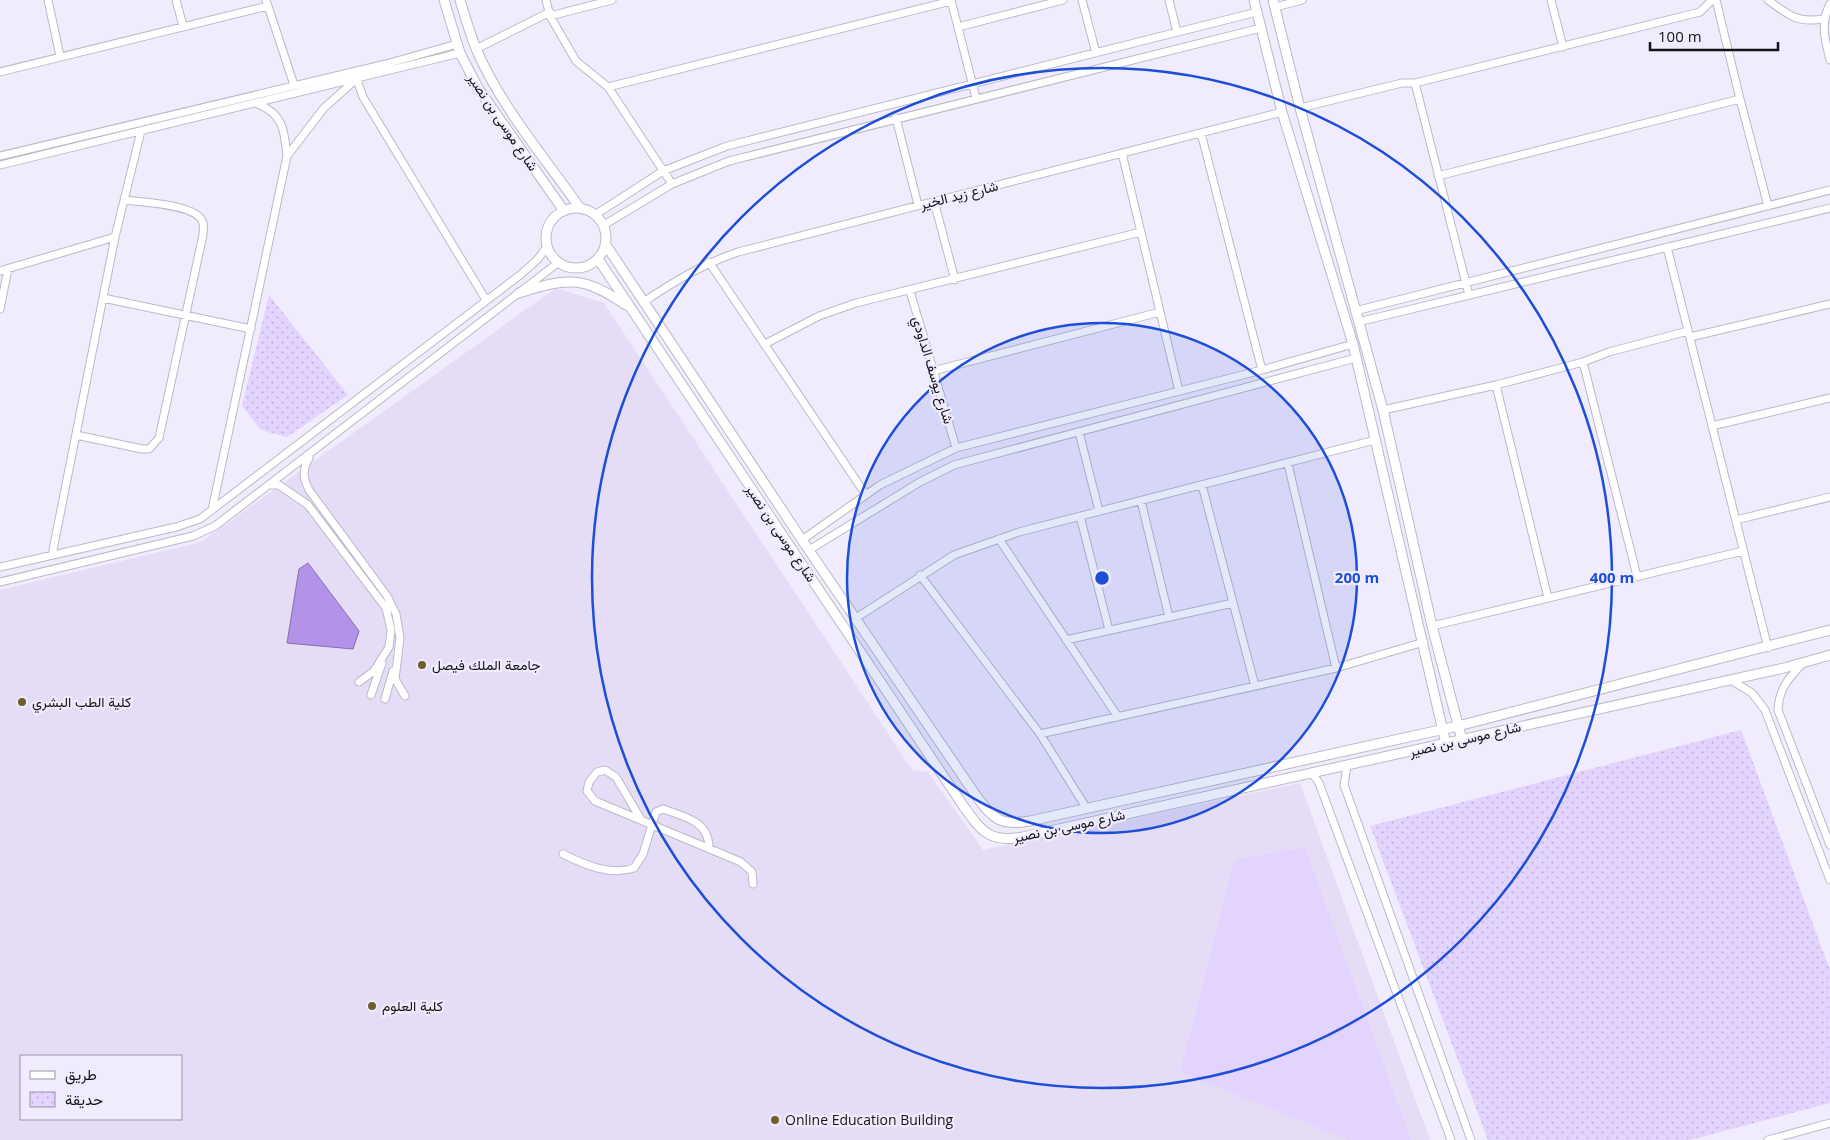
<svg xmlns="http://www.w3.org/2000/svg" width="1830" height="1140" viewBox="0 0 1830 1140" font-family="'Open Sans',Vazirmatn,sans-serif">
  <style>
    .built { fill: #e5ddf6; fill-rule: evenodd }
    .grass { fill: #e2d4ff }
    .park { fill: url(#park-dots) }
    .water { fill: #b293e9; stroke: #836dab }
    .lines { fill: none; stroke-linecap: round; stroke-linejoin: round }
    .minor-casing { stroke: #bdb8c9; stroke-width: 9 }
    .tertiary-casing { stroke: #bdb8c9; stroke-width: 11 }
    .minor { stroke: #fff; stroke-width: 7 }
    .tertiary { stroke: #fff; stroke-width: 9 }
    .ring { fill: none; stroke: #1d4ed8; stroke-width: 2.5 }
    .poi-dot { fill: #6f5d2b; stroke: #f0ebfd; stroke-width: 2 }
    .labels { text-anchor: middle; stroke-width: 4.5; stroke-linejoin: round; paint-order: stroke }
    .street-label { font-size: 14px; fill: #151319; stroke: #f0ebfd }
    .poi-label { font-size: 14px; fill: #151319; stroke: #f0ebfd; text-anchor: start }
    .centre { fill: #1d4ed8; stroke: #f0ebfd; stroke-width: 2.5 }
    .ring-label { font-size: 15px; text-anchor: middle; font-weight: bold; fill: #1d4ed8; stroke: #f0ebfd; stroke-width: 4.5; stroke-linejoin: round; paint-order: stroke }
  </style>
  <defs>
    <pattern id="park-dots" width="8" height="8" patternUnits="userSpaceOnUse" patternTransform="scale(1.25)"><rect width="8" height="8" fill="#e2d4ff"/><path d="M2 2h.1M6 6h.1" fill="none" stroke="#c1b5da" stroke-width="1.8" stroke-linecap="round"/></pattern>
  </defs>
  <rect width="100%" height="100%" fill="#f0ebfd"/>
  <path class="built" d="M556 288 604 303 912 770 928 772 983 850 1300 783 1430 1140H0V590L201 542ZM21 1056H181V1119H21Z"/>
  <path class="grass" d="M1305 847 1411 1140H1348L1180 1072 1234 860Z"/>
  <path class="park" d="M269 295 348 395 287 437 261 430 242 406Z
    M1741 730 1830 970V1103L1690 1140H1488L1370 826Z"/>
  <path class="water" d="M308 563 359 631 353 649 287 643 299 569Z"/>
  <g class="lines">
    <g class="minor-casing">
      <path id="minor" d="M48 0 60 56
        M176 0 183 26
        M266 0 294 85
        M546 0 550 16 576 61 608 87 672 184
        M951 0 976 98
        M1082 0 1096 53
        M1169 0 1177 32
        M1551 0 1563 47
        M1716 0 1740 99
        M1768 0C1790 16 1796 23 1824 19
        M1830 4C1820 23 1825 40 1830 60
        M1275 7 1302 0
        M550 16 612 0
        M958 27 1063 0
        M476 49 550 12
        M0 72 268 6
        M356 77 363 97 486 300
        M608 87 951 1
        M1300 108 1402 83H1415
        M896 118 918 205
        M1201 133 1262 370
        M1122 153 1179 391
        M0 156 386 64 457 44
        M287 156 324 108 353 82
        M0 165 460 53
        M1438 176 1740 99 1768 206
        M934 201 955 280
        M595 215 663 171 727 146 1257 12
        M604 225 672 184 729 161 1261 28
        M1667 247 1768 648
        M709 262 866 495
        M0 271 115 237
        M910 291 956 448
        M1469 295 1415 83 1700 12 1712 0
        M103 298 251 329
        M645 301C675 281 703 264 738 252L1282 112
        M0 309 8 269
        M1355 311 1830 190
        M1358 322 1830 208
        M1690 337 1830 304
        M765 344 819 316 856 303 1141 232
        M1583 362 1609 352 1688 331
        M933 371 1160 312
        M1496 385 1548 598
        M1383 410 1496 385 1583 362 1637 576
        M1712 426 1830 398
        M1079 432 1099 511
        M76 435 142 449H149L159 438 203 235C203 231 204 226 203 223 199 204 141 202 124 200
        M309 458C302 470 303 478 309 490L387 596 396 614 400 638 395 679 405 696
        M1288 464 1336 668
        M271 485H279L308 505 386 608 391 630 389 647 374 671 359 682
        M1202 485 1255 686
        M1141 501 1169 617
        M212 510 287 156C284 130 284 115 258 104
        M1080 516 1109 630
        M1736 520 1830 497
        M999 539 1118 717
        M802 540 880 485 956 448 1262 370 1353 344
        M809 550 920 482 954 465 1356 358
        M52 555 115 237 141 131
        M0 567 176 527 200 519 520 275 537 260 547 247
        M920 575 1040 734 1087 809
        M0 582 193 536 215 526 559 262
        M856 618 954 555 1019 532 1375 440
        M1432 626 1743 551
        M1066 640 1233 603
        M1803 663C1789 678 1779 688 1778 710L1830 845
        M1731 680 1752 693 1765 710 1830 880
        M371 695 382 663
        M385 699 393 671
        M1040 734 1336 668 1424 642
        M1347 766 1344 785 1471 1140
        M1312 773 1319 783 1451 1140
        M640 818 616 777 605 770 597 772 589 782 587 791 595 801 741 862 752 872 753 884
        M563 854C585 865 610 876 634 868L643 854 656 812 663 809C685 817 709 821 709 848
        M1768 1140 1830 1123"/>
    </g>
    <g class="tertiary-casing">
      <path id="tertiary" d="M444 0 460 53 478 88 564 211
        M460 0C465 17 470 34 477 51 502 108 545 158 580 208
        M1254 0 1282 112 1353 344 1446 744
        M1273 0 1300 108 1383 410 1432 626 1462 740
        M546 238a30 30 0 1 1 60 0a30 30 0 1 1-60 0Z
        M606 245 802 540 977 797C994 820 1001 826 1030 821L1458 726 1830 630
        M598 259 964 807C982 832 990 843 1023 837L1784 668 1830 655
        M519 293C568 277 583 276 626 305"/>
    </g>
    <use href="#minor" class="minor"/>
    <use href="#tertiary" class="tertiary"/>
  </g>
  <circle cx="1102" cy="578" r="255" fill="#1d4ed8" fill-opacity=".12"/>
  <g class="ring">
    <circle cx="1102" cy="578" r="255"/>
    <circle cx="1102" cy="578" r="510"/>
  </g>
  <g class="poi-dot">
    <circle cx="422" cy="665" r="5"/>
    <circle cx="22" cy="702" r="5"/>
    <circle cx="372" cy="1006" r="5"/>
    <circle cx="775" cy="1120" r="5"/>
  </g>
  <g class="labels">
    <g class="street-label">
      <text transform="translate(503 122) rotate(56)" y="5">شارع موسى بن نصير</text>
      <text transform="translate(959 195) rotate(-14)" y="5">شارع زيد الخير</text>
      <text transform="translate(933 370) rotate(73)" y="5">شارع يوسف الداودي</text>
      <text transform="translate(781 533) rotate(56)" y="5">شارع موسى بن نصير</text>
      <text transform="translate(1465 739) rotate(-13)" y="5">شارع موسى بن نصير</text>
      <text transform="translate(1069 826) rotate(-12)" y="5">شارع موسى بن نصير</text>
    </g>
    <g class="poi-label">
      <text x="432" y="670">جامعة الملك فيصل</text>
      <text x="32" y="707">كلية الطب البشري</text>
      <text x="382" y="1011">كلية العلوم</text>
      <text x="785" y="1125">Online Education Building</text>
    </g>
  </g>
  <circle cx="1102" cy="578" r="8" class="centre"/>
  <g class="ring-label">
    <text x="1357" y="583">200 m</text>
    <text x="1612" y="583">400 m</text>
  </g>
  <rect x="20" y="1055" width="162" height="65" fill="#f0ebfd" stroke="#9895a2"/>
  <rect x="30" y="1071" width="25" height="8" fill="#ffffff" stroke="#9895a2"/>
  <text x="65" y="1080" font-size="15" fill="#151319">طريق</text>
  <rect x="30" y="1092" width="25" height="15" fill="url(#park-dots)" stroke="#9895a2"/>
  <text x="65" y="1105" font-size="15" fill="#151319">حديقة</text>
  <path d="M1650 42v8h128v-8" fill="none" stroke="#151319" stroke-width="2.5"/>
  <text x="1658" y="42" font-size="15" fill="#151319" stroke="#f0ebfd" stroke-width="4" paint-order="stroke">100 m</text>
</svg>
